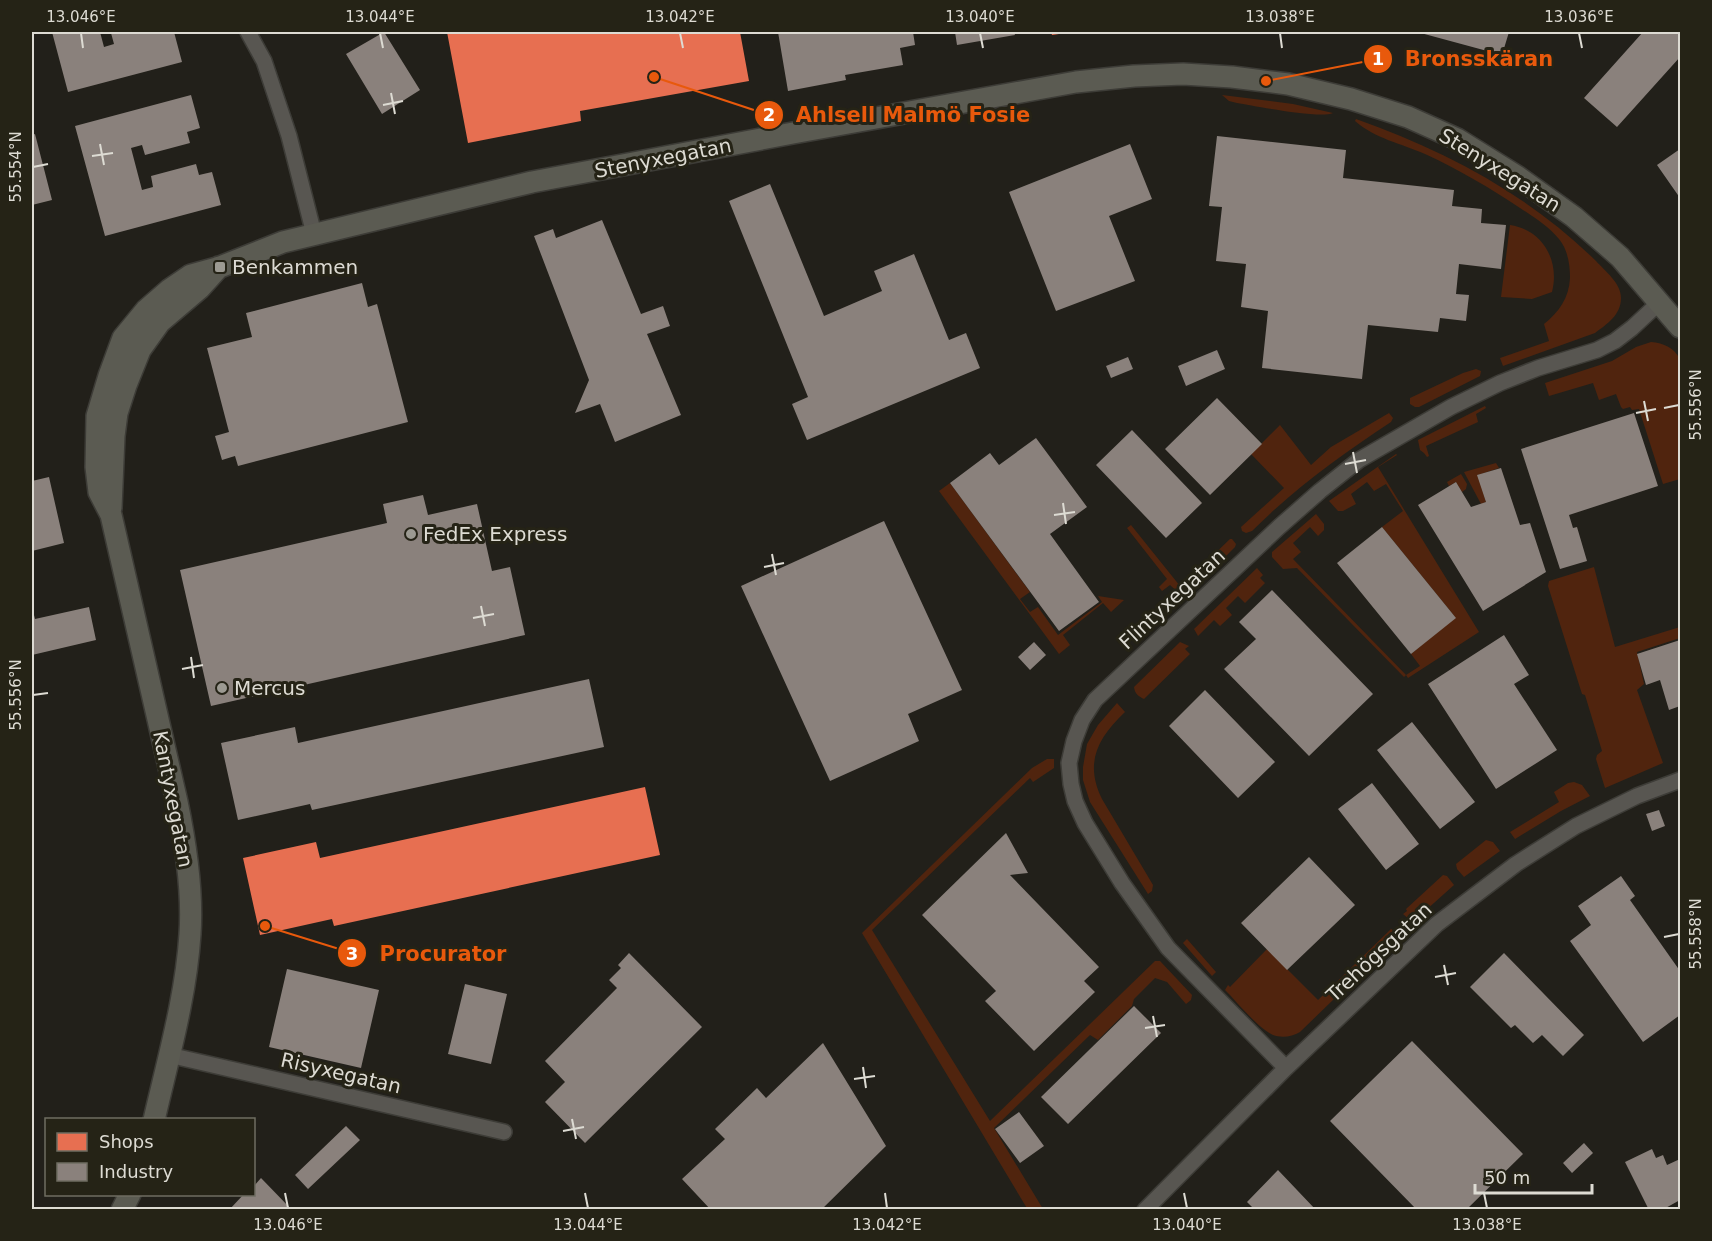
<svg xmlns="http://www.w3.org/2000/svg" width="1712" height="1241" viewBox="0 0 1712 1241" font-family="'DejaVu Sans',sans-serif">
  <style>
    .green { fill: #50240e }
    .shops { fill: #e76f51 }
    .industry { fill: #8a817c }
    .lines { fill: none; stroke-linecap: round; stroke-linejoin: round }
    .street-casing { stroke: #3d3c37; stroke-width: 18 }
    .secondary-casing { stroke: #3d3c37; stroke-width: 24 }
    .street { stroke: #585651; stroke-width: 15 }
    .secondary { stroke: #5b5b52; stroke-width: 21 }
    .ticks { fill: none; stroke: #dddbd3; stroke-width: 2 }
    .poi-dot { fill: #9c9a92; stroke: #252316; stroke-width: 2 }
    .labels { text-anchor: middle; stroke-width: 6; stroke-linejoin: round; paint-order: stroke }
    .street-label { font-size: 20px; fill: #dddbd3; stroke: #252316 }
    .poi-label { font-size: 20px; fill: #dddbd3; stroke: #252316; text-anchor: start }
    .leader { fill: none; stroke: #e8590c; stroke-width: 2 }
    .callout-dot { fill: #e8590c; stroke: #252316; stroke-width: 2 }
    .mark-label { font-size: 18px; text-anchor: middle; font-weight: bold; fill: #fff }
    .callout-label { font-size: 21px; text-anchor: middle; font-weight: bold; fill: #e8590c; stroke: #252316; stroke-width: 6; stroke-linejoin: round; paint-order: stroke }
    .neatline { fill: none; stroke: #dddbd3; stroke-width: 2 }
    .ticks-label { font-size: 15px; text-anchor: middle; fill: #dddbd3 }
  </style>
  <rect width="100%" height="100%" fill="#22201a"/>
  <path class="green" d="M1222 95 1293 104 1333 113C1320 119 1255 106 1237 103L1229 101Z
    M1356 119C1444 150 1528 194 1596 261 1605 271 1621 283 1621 298 1621 315 1607 324 1595 333L1503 366 1500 358 1549 341 1544 324C1559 312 1569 298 1570 278 1570 265 1568 250 1559 239 1549 227 1534 217 1520 208 1490 188 1458 169 1425 154 1400 143 1376 139 1355 121Z
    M1510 225C1543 230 1560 261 1552 292L1532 299 1501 297Z
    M1651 342C1664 343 1674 348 1680 359V479L1663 484 1639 409 1632 410 1630 407 1623 409 1621 407 1616 394 1599 400 1593 383 1549 396 1545 383 1612 361 1636 347Z
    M1476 369 1481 371 1480 376 1419 407H1415L1410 404V398L1463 373Z
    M1485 406 1486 408 1476 414 1478 422 1426 446 1429 456 1427 457 1424 453 1420 450 1418 440Z
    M1389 413 1393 418 1391 422C1341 455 1294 489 1252 531L1246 533 1242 531 1241 527 1284 488 1251 454 1280 425 1311 465 1331 447Z
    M1396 454 1397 455 1378 467 1479 632 1408 678 1406 675 1404 677 1297 568 1283 569 1272 557V552L1316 514 1324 524V530L1318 536 1310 527 1293 543 1301 552 1293 559 1406 675 1420 666 1411 654 1455 617 1382 527 1403 511 1386 484 1374 491 1367 482 1351 494 1356 504 1343 511H1338L1329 501Z
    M1496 463 1499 468 1478 475 1486 502 1481 504 1464 472Z
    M1461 474 1467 484 1466 489 1462 492 1456 482 1449 486 1447 482Z
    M950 483 1030 592 1020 599 1030 612 1038 607 1058 635 1102 602 1098 596 1124 600 1111 612 1103 603 1063 635 1070 645 1059 654 939 491Z
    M1131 525 1180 586 1190 577 1197 584 1191 590 1182 596 1170 585 1162 591 1159 587 1167 579 1127 528Z
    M1230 539H1232L1236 544 1235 547 1210 572 1204 571 1202 566Z
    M1594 567 1615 647 1680 627V638L1637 652 1644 684 1637 690 1663 763 1605 788 1596 759 1597 755 1602 751 1585 695 1582 694 1548 586 1549 581Z
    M1257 568 1263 575 1260 578 1265 583 1245 603 1238 596 1226 608 1232 615 1220 626 1214 620 1198 636 1194 629Z
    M1180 642 1189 646 1185 649 1190 654 1144 699C1138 696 1135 694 1134 687Z
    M1117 703 1125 712C1098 738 1084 762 1102 799L1153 885 1152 891 1148 894 1090 802 1083 780V767L1087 744 1098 725Z
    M1047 759H1054V768L1033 782 1030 778 872 930 990 1121 1155 961H1160L1192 995 1191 1000 1186 1004 1167 982 1155 978 1134 999 1132 1006 1098 1040 1090 1035 994 1128 1043 1209 1028 1210 862 933 1032 768Z
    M1574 782 1582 785 1590 796 1561 811 1515 839 1510 832 1559 802 1554 792 1568 783Z
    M1486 840 1493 842 1500 851 1464 877 1457 869 1456 864Z
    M1443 875 1447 876 1454 885 1415 920H1410L1403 914 1407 911 1406 909Z
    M1391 929 1400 935 1300 1032C1292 1037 1281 1038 1273 1035 1258 1028 1237 1002 1225 990L1228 985 1230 987 1267 949 1318 1000Z
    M1187 939 1216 972 1212 976 1183 943Z"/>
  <path class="shops" d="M447 32H740L749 81 580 111 581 121 468 143Z
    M1051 32H1066V33L1052 35Z
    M645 787 660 855 334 926 332 919 260 935 243 858 316 842 320 858Z"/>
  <path class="industry" d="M52 32H100L104 47 114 44 111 33 115 32H160L161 33 174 32 182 62 68 92Z
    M384 32 420 90 382 114 346 54Z
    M778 32H913L915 45 900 48 903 65 845 75 846 80 788 91Z
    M955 32H1014L1015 35 957 45Z
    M1417 32H1509L1502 55Z
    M1643 32H1680V57L1617 127 1584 98Z
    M191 95 200 128 187 132 190 143 145 155 142 145 131 148 142 190 153 187 151 176 196 164 199 175 212 172 221 205 105 236 75 126Z
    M35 134 52 200 32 205V135Z
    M1217 136 1346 150 1343 178 1454 190 1452 206 1482 209 1481 223 1506 225 1501 269 1459 264 1456 294 1469 295 1466 321 1440 318 1438 332 1368 325 1362 379 1262 368 1268 311 1241 307 1246 264 1216 261 1222 207 1209 206Z
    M1130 144 1152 199 1109 216 1135 281 1056 311 1009 192Z
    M1680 149V198L1657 165Z
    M770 184 824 316 882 291 874 271 914 254 949 340 966 333 980 368 807 440 792 404 808 397 729 201Z
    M602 220 641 314 663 306 670 326 647 334 681 415 615 442 600 404 575 413 589 380 534 236 553 229 556 238Z
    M362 283 368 307 377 304 408 422 238 466 235 456 222 460 215 436 229 432 207 348 252 337 246 313Z
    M1217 350 1225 369 1186 386 1178 366Z
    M1128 357 1133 369 1111 378 1106 366Z
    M1217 398 1262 444 1210 495 1165 449Z
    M1634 413 1658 486 1569 515 1573 528 1577 527 1587 561 1560 569 1521 449Z
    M1132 430 1202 503 1166 538 1096 465Z
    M1036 438 1087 507 1050 534 1099 602 1059 631 950 483 990 453 999 465Z
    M1501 468 1520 525 1530 523 1546 572 1483 611 1418 505 1456 482 1471 507 1486 502 1477 475Z
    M49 477 64 543 32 551V481Z
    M423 495 428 515 477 504 492 571 510 567 525 635 211 706 180 570 387 523 383 504Z
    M884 521 962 690 908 714 919 741 830 781 741 586Z
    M1382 527 1456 618 1411 654 1337 563Z
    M1272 590 1373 694 1309 756 1224 669 1256 639 1239 622Z
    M32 607 35 619 89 607 96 640 32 655Z
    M1504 635 1529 675 1514 684 1557 750 1496 789 1428 684Z
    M1680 640V706L1669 710 1660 680 1646 685 1637 654Z
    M1034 642 1046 655 1030 670 1018 657Z
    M589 679 604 747 312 810 310 804 238 820 221 743 295 727 298 743Z
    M1205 690 1275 762 1238 798 1169 726Z
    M1412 722 1475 802 1440 829 1377 750Z
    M1372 783 1419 844 1386 870 1338 809Z
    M1659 810 1665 826 1652 831 1646 814Z
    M1006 833 1028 873 1010 875 1099 967 1084 981 1095 992 1034 1051 985 1001 996 991 922 915Z
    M1309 857 1355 905 1287 970 1241 923Z
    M1621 876 1635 896 1630 900 1680 971V1015L1643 1042 1570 941 1591 925 1578 906Z
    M629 953 702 1027 585 1143 545 1102 565 1082 545 1061 617 988 609 980 621 968 618 965Z
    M1504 953 1584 1035 1563 1056 1542 1035 1533 1043 1515 1025 1511 1028 1470 987Z
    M287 969 379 990 361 1068 269 1047Z
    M465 984 507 994 491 1064 448 1054Z
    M1134 1006 1161 1033 1068 1124 1041 1097Z
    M1412 1041 1523 1154 1466 1210H1417L1330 1121Z
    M823 1043 886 1146 821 1210H711L682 1179 725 1139 715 1129 757 1088 766 1098Z
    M1019 1112 1044 1146 1020 1163 995 1129Z
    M346 1126 360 1140 308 1189 295 1175Z
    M1584 1143 1593 1153 1572 1173 1563 1163Z
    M1652 1149 1656 1158 1663 1155 1667 1165 1680 1159V1200L1662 1210H1649L1625 1162Z
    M1278 1170 1316 1210H1255L1247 1202Z
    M261 1178 292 1210H229L244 1194H254V1186Z"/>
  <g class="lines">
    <g class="street-casing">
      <path id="street" d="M248 32 264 61 289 136 314 234
        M169 1055 504 1132
        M1286 1068 1168 948 1122 883 1085 823 1075 801 1071 784 1069 763 1074 741 1082 720 1095 700 1279 527 1320 491 1359 460 1451 407 1500 383 1538 368 1597 350 1615 341 1632 328 1660 302
        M1145 1210 1286 1068 1437 924 1516 864 1576 826 1637 796 1680 780"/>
    </g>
    <g class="secondary-casing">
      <path id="secondary" d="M111 508 114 436 117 413 126 385 140 350 160 322 200 288 219 267
        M154 1120C168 1059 186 997 190 934 193 890 186 845 177 802L111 515 99 492 96 467 97 416 109 376 123 338 146 310 169 290 191 275 220 267 283 242 532 182 793 133 1076 82 1134 76 1183 74 1232 77 1288 84 1351 99 1408 117 1457 139 1518 177 1574 217 1620 257 1680 327
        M122 1210 130 1194"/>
    </g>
    <use href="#street" class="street"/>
    <use href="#secondary" class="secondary"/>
  </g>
  <path class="ticks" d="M81 33 83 48M380 33 383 48M680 33 683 48M980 33 983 48M1280 33 1282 48M1579 33 1582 48M391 93 395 114M383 105 403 101M100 144 104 165M92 156 113 153M33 167 48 164M1644 401 1648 421M1664 408 1679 405M1636 413 1656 409M1353 452 1357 473M1345 464 1366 460M1063 503 1066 524M1054 515 1075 512M772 554 776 575M764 567 784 563M481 606 485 626M473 618 494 614M191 657 194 678M182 669 203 665M33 695 48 693M1664 937 1679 934M1444 965 1448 985M1435 977 1456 973M1153 1016 1157 1037M1145 1028 1165 1025M863 1067 866 1088M854 1079 875 1076M572 1119 576 1139M563 1131 584 1127M285 1193 288 1208M585 1193 588 1208M885 1193 887 1208M1184 1193 1187 1208M1484 1193 1487 1208"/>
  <g class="poi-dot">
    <rect x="214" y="261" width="12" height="12" rx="3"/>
    <circle cx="411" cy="534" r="6"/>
    <circle cx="222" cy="688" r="6"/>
  </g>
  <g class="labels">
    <g class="street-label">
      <text transform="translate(663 158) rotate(-11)" y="7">Stenyxegatan</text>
      <text transform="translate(1500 170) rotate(32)" y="7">Stenyxegatan</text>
      <text transform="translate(1172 599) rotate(-43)" y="7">Flintyxegatan</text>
      <text transform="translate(173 799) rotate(79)" y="7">Kantyxegatan</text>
      <text transform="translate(1379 952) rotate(-43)" y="7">Trehögsgatan</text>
      <text transform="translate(341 1073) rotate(13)" y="7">Risyxegatan</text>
    </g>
    <g class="poi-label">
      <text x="232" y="274">Benkammen</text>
      <text x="423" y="541">FedEx Express</text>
      <text x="234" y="695">Mercus</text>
    </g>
  </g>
  <path class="leader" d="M1266 81L1378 59M654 77L769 115M265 926L352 953"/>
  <g class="callout-dot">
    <circle cx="1266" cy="81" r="6"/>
    <circle cx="654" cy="77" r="6"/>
    <circle cx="265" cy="926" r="6"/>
    <circle cx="1378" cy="59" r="15"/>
    <circle cx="769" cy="115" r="15"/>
    <circle cx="352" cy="953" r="15"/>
  </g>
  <g class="mark-label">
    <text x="1378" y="65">1</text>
    <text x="769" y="121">2</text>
    <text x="352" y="960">3</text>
  </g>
  <g class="callout-label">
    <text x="1479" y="66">Bronsskäran</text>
    <text x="913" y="122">Ahlsell Malmö Fosie</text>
    <text x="443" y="961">Procurator</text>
  </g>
  <rect width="1712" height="1241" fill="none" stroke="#252316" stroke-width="66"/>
  <rect x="45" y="1118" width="210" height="78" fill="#252316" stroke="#6f6d62" stroke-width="1.5"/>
  <rect x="57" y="1133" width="30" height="18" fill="#e76f51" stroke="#6f6d62" stroke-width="1.5"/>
  <text x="99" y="1148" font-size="18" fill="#dddbd3">Shops</text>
  <rect x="57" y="1163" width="30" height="18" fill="#8a817c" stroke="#6f6d62" stroke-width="1.5"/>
  <text x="99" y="1178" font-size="18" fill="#dddbd3">Industry</text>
  <path d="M1475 1184v9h117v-9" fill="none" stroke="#dddbd3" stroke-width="3"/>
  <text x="1484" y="1184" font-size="18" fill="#dddbd3" stroke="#252316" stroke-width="4.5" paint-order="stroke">50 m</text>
  <rect x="33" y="33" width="1646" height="1175" class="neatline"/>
  <g class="ticks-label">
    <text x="81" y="22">13.046°E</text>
    <text x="380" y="22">13.044°E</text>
    <text x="680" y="22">13.042°E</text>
    <text x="980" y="22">13.040°E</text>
    <text x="1280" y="22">13.038°E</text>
    <text x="1579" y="22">13.036°E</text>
    <text transform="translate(16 167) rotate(-90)" y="5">55.554°N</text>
    <text transform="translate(1696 405) rotate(-90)" y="5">55.556°N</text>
    <text transform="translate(16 695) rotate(-90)" y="5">55.556°N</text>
    <text transform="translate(1696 934) rotate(-90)" y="5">55.558°N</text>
    <text x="288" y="1230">13.046°E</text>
    <text x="588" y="1230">13.044°E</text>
    <text x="887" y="1230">13.042°E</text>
    <text x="1187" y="1230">13.040°E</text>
    <text x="1487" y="1230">13.038°E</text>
  </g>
</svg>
